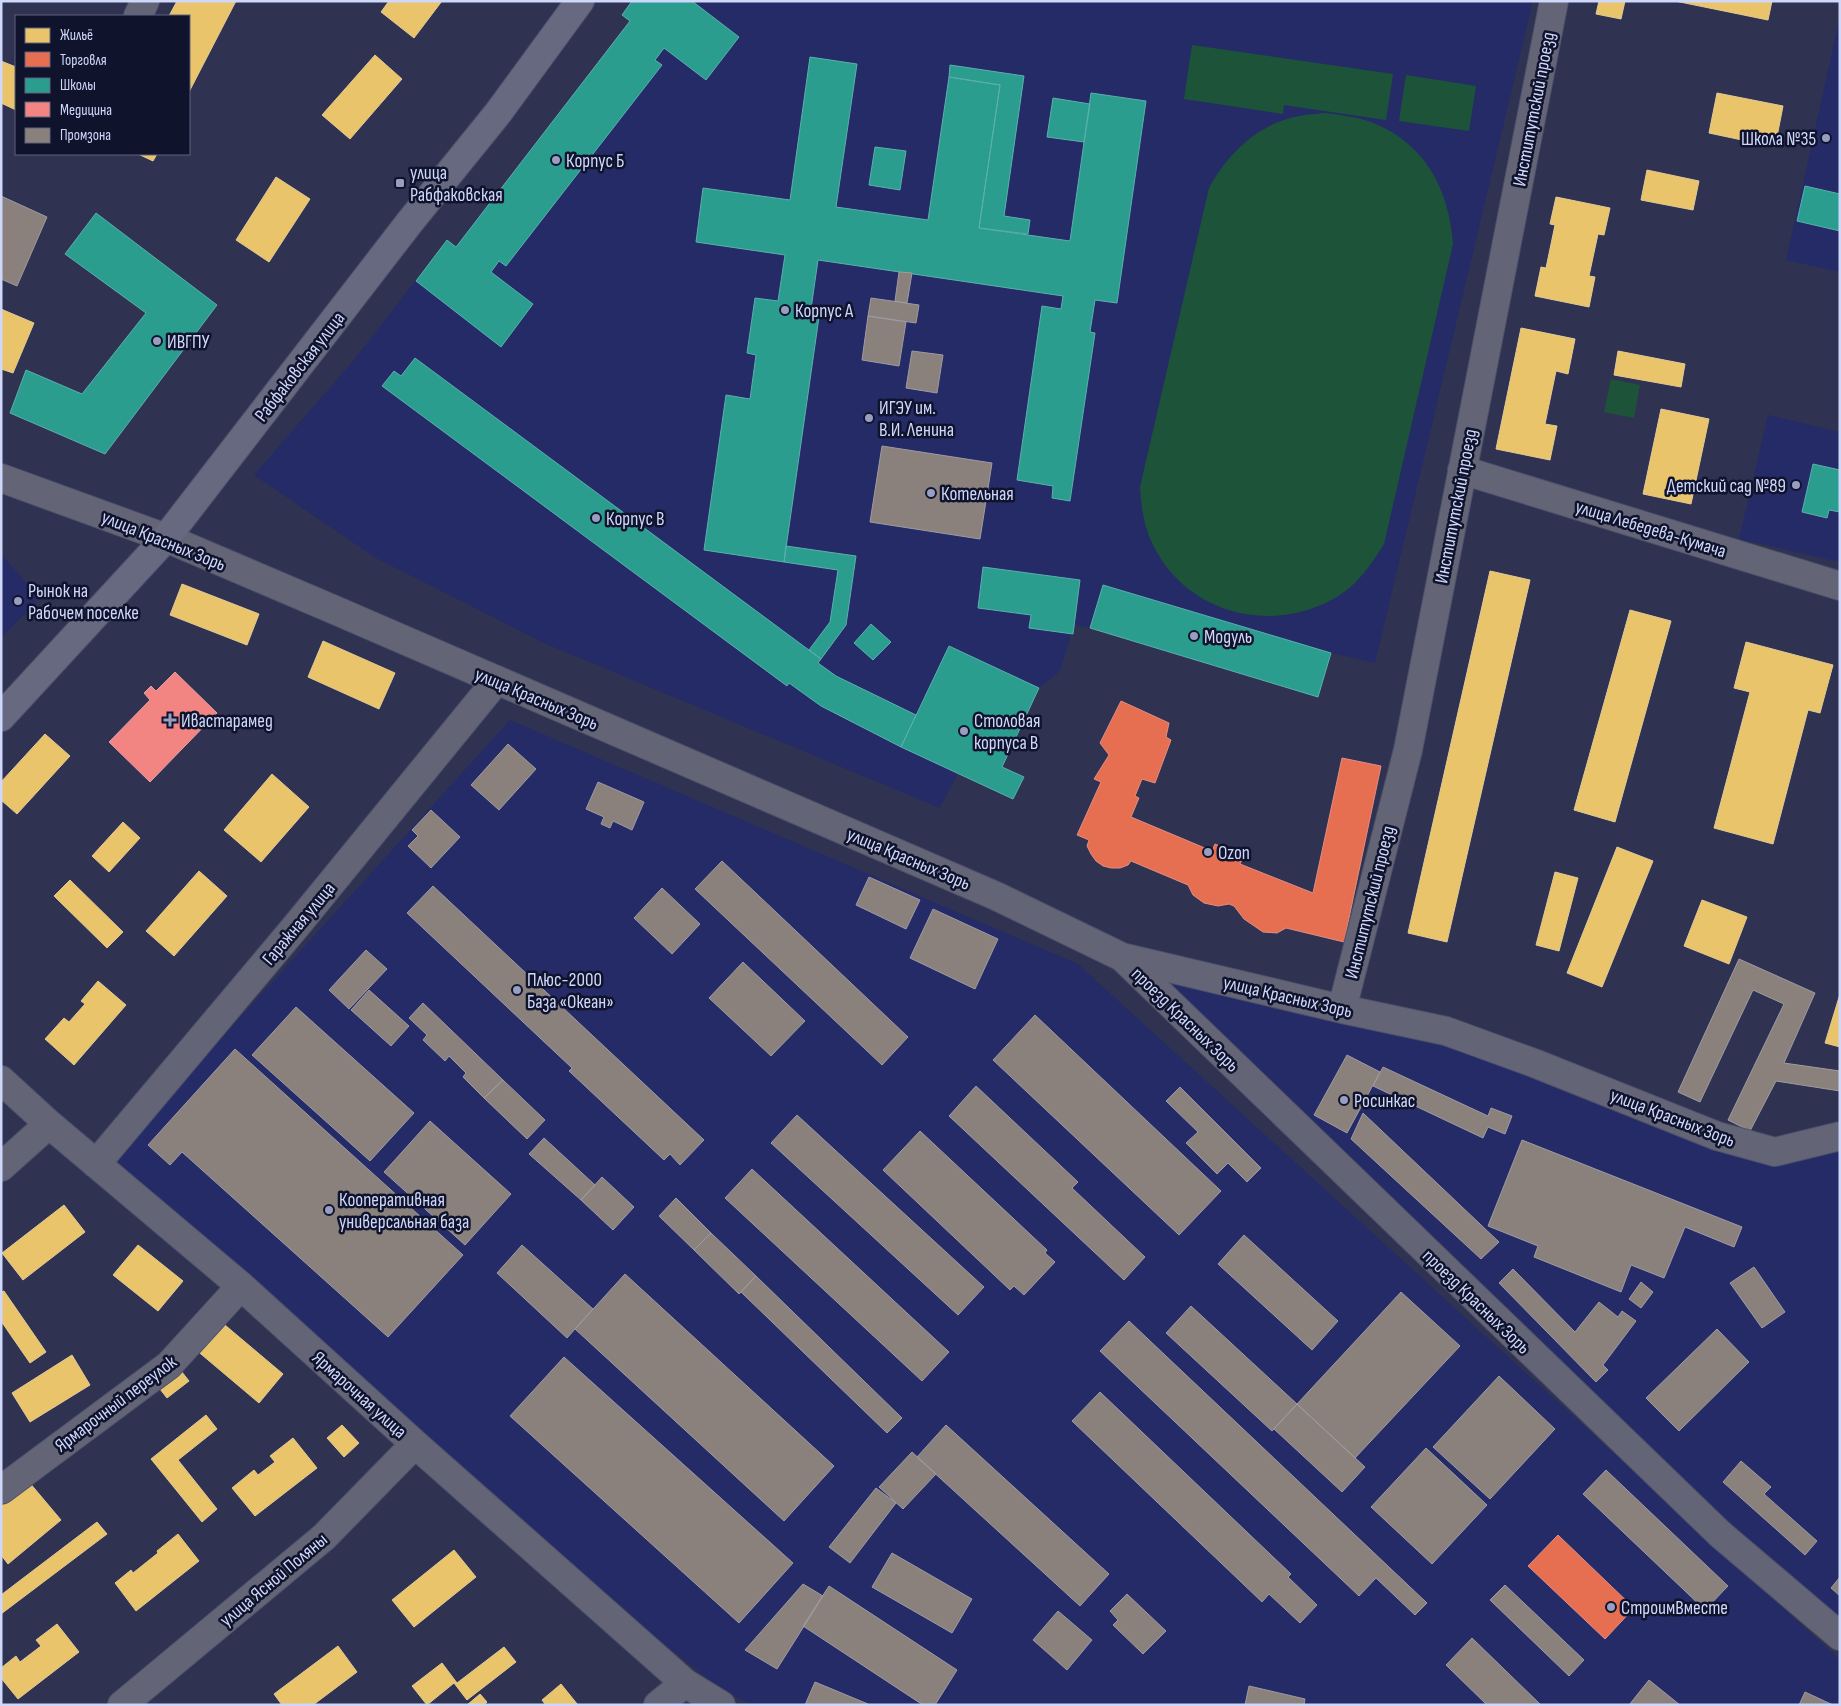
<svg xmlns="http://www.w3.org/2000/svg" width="1841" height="1706" viewBox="0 0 1841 1706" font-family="'Sofia Sans Condensed',sans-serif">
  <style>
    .built { fill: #252b67 }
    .green { fill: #1d5439 }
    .homes { fill: #e9c46a; stroke: #e1ca96 }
    .shops { fill: #e76f51; stroke: #e08e84 }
    .schools { fill: #2a9d8f; stroke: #5cafaf }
    .health { fill: #f28482; stroke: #e89da6 }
    .industry { fill: #8a817c; stroke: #9f9ba2 }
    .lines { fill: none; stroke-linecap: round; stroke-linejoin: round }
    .minor-casing { stroke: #4b4f6a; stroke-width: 30 }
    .major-casing { stroke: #4b4f6a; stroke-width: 30 }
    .minor { stroke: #636576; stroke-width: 28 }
    .major { stroke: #66697f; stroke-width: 28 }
    .poi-dot { fill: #979ec0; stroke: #10132c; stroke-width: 2 }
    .labels { text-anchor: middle; stroke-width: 5; stroke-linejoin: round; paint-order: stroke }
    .street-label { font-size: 19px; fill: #cfd8fb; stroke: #10132c }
    .poi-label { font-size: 19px; fill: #cfd8fb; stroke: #10132c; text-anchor: start }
  </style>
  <rect width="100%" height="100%" fill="#2f3251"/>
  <path class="built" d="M632 1H1533L1375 663 1331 653 1318 697 1090 628 1074 625 1060 671 1039 688 1002 767 1024 777 1013 799 958 773 940 808 544 643 376 558 254 475 353 361 447 240 456 246 630 21 622 15Z
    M1840 16V272L1786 260Z
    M1768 415 1840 432V562L1739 539Z
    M1 554 37 595 32 606 1 638Z
    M510 720 1078 964 1840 1660V1705H753L738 1698 708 1679 577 1574 109 1162Z
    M1128 960 1342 1011 1774 1154 1840 1138V1626L1721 1532Z"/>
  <path class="green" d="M1192 45 1393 74 1386 120 1284 105 1283 114 1184 99Z
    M1406 75 1476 86 1469 131 1399 121Z
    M1326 113C1341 115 1357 117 1371 122 1425 143 1449 189 1453 244L1384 544C1370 566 1356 587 1333 599 1264 637 1178 609 1149 536 1143 520 1141 504 1140 487L1209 188C1228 153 1258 124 1299 116 1308 114 1317 114 1326 113Z
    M1611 379 1640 385 1634 418 1604 412Z"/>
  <path class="homes" d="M177 1H236L189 92V16H169Z
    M389 1H442L414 38 381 12Z
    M1599 1H1625L1621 19 1596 14Z
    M1675 1H1772L1768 20Z
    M375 55 402 79 350 139 322 115Z
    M1 61 16 67V110L1 103Z
    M1717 93 1783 106 1775 147 1709 133Z
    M138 154H157L153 161Z
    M1647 170 1699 181 1693 210 1641 200Z
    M276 177 310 199 269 262 236 240Z
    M1556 197 1610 208 1604 235 1598 234 1589 276 1595 277 1589 307 1535 296 1541 267 1546 268 1555 225 1550 224Z
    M1 309 34 323 13 373 1 369Z
    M1521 328 1575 339 1568 374 1556 371 1545 424 1557 426 1550 460 1496 449Z
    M1618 351 1685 364 1681 387 1614 375Z
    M1661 409 1709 419 1691 504 1643 494Z
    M1490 571 1530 580 1447 942 1408 933Z
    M182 584 259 614 247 645 170 615Z
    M1630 610 1671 621 1615 822 1574 810Z
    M323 641 395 673 379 709 308 677Z
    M1746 642 1833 665 1820 713 1808 710 1773 844 1714 828 1750 692 1734 688Z
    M45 734 70 756 17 814 1 800V782Z
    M272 774 309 807 261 862 224 830Z
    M123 822 140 838 109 872 92 856Z
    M1617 847 1653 861 1602 987 1567 973Z
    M199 871 227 896 174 956 146 931Z
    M1555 872 1578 878 1559 951 1536 945Z
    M70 880 123 932 107 948 54 896Z
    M1702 900 1747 917 1729 964 1684 946Z
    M98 981 126 1005 74 1065 45 1039 64 1018 69 1022 85 1004 81 1001Z
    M1840 994V1047L1825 1043Z
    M64 1205 85 1232 23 1280 2 1253Z
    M138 1245 183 1281 158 1311 113 1275Z
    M4 1291 46 1352 30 1363 1 1321V1292Z
    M219 1320 283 1374 259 1403 195 1349Z
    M72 1355 90 1385 30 1422 12 1393Z
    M178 1367 189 1381 167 1398 156 1384Z
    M206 1415 217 1429 178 1460 217 1509 202 1522 151 1459Z
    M342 1425 359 1443 344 1457 327 1438Z
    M293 1438 317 1468 255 1516 232 1488 254 1470 258 1475 275 1462 270 1456Z
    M29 1482 61 1520 8 1564 1 1555V1504Z
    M97 1522 107 1534 1 1614V1595Z
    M178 1534 199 1561 136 1611 115 1583 131 1570 133 1573 158 1553 157 1551Z
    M454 1550 476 1577 414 1627 392 1600Z
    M57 1624 79 1652 18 1699 1 1678V1668L16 1656 20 1662 41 1646 36 1640Z
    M338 1646 357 1672 313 1705H282L274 1694Z
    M504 1647 516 1662 467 1700 454 1683 427 1705 412 1686 442 1663 457 1683Z
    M561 1684 578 1705H544L545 1704 542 1700Z
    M480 1694 487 1702 484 1705H467Z"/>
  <path class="shops" d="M1121 701 1169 723 1166 737 1171 740 1155 783 1142 779 1135 796 1139 798 1131 817 1212 851 1215 844 1244 856 1240 864 1313 893 1342 758 1381 766 1344 942 1286 928 1277 933 1263 932 1244 919 1234 906 1229 904 1218 906 1204 903 1193 895 1188 885 1131 861 1128 865 1120 868H1111L1103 866 1096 861 1091 854 1087 846 1089 840 1077 835 1101 782 1094 779 1109 755 1100 743Z
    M1558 1535 1634 1608 1605 1639 1528 1566Z"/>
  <path class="schools" d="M632 1H692L739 37 706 80 664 48 655 60 662 65 506 266 499 261 491 272 533 304 501 347 416 281 447 240 456 247 630 21 622 15Z
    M810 57 857 64 836 207 928 220 949 77 1000 85 979 228 1070 241 1091 93 1146 101 1117 303 1095 300 1090 332 1095 333 1070 501 1052 498 1053 486 1017 480 1042 306 1061 309 1063 296 818 260 811 309 820 310 784 562 704 550 726 395 750 399 756 355 747 353 755 298 778 301 785 255 696 242 703 188 790 200Z
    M950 65 1024 76 1004 216 1030 220 1028 234 979 228 1000 85 949 77Z
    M1053 98 1090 104 1084 142 1047 137Z
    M875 147 906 151 900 190 869 185Z
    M1805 186 1840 194V231L1797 221Z
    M96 213 217 305 105 454 10 413 26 370 82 394 146 313 65 254Z
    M415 358 821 659 818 663 836 676 916 715 901 747 821 706 789 683 787 686 382 386 394 371 401 376Z
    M1813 464 1840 470V512L1829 510 1827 518 1802 512Z
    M786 546 856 556 846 625 821 659 809 650 830 622 838 570 784 562Z
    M983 567 1080 580 1073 634 1029 628 1031 615 978 608Z
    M1103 585 1331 653 1318 697 1090 628Z
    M871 624 891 642 873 660 854 643Z
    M949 646 1039 688 1002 767 1024 777 1013 799 901 747Z"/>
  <path class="health" d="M175 672 217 713 150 782 109 742 150 700 144 693 151 686 156 691Z"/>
  <path class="industry" d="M1 196 47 217 17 286 1 279Z
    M899 272 912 273 907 303 895 301Z
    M871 298 919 305 916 323 868 316Z
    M868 316 906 322 899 366 862 360Z
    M912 351 943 355 937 393 906 388Z
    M882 446 992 463 980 539 870 522Z
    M508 744 536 769 499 810 471 785Z
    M598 782 644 802 632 830 613 821 610 828 601 824 604 817 586 809Z
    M431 810 460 837 431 868 408 846 418 836 412 830Z
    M722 861 908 1037 882 1065 695 889Z
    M869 877 920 900 906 929 856 905Z
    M433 886 704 1140 680 1165 670 1154 664 1160 569 1071 572 1068 407 913Z
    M662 888 700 924 672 954 634 918Z
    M933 909 998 939 975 989 910 958Z
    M366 950 387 969 349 1009 329 990Z
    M1739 959 1815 993 1784 1063 1840 1071V1091L1776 1081 1750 1131 1728 1120 1784 1004 1753 990 1700 1102 1678 1092Z
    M743 962 805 1021 771 1056 709 998Z
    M369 990 409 1026 391 1046 351 1010Z
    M423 1003 503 1080 484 1098 463 1077 466 1073 449 1056 445 1061 423 1040 427 1035 409 1018Z
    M296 1007 414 1113 370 1161 252 1055Z
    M1035 1015 1221 1191 1179 1235 993 1060Z
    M235 1049 463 1255 388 1337 182 1152 170 1165 148 1145Z
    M1347 1055 1380 1072 1347 1133 1314 1115Z
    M1383 1067 1488 1116 1491 1108 1512 1116 1505 1134 1488 1127 1483 1138 1373 1086Z
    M503 1080 545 1120 527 1139 484 1098Z
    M976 1086 1078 1182 1072 1188 1145 1257 1124 1280 949 1116Z
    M1180 1087 1261 1168 1247 1182 1228 1163 1217 1174 1186 1143 1198 1132 1166 1101Z
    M1363 1113 1499 1242 1481 1259 1351 1139Z
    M797 1115 984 1287 958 1315 771 1143Z
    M430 1121 511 1194 465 1245 384 1172Z
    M920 1131 1047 1250 1045 1253 1055 1262 1024 1295 1014 1286 1010 1290 883 1170Z
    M544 1138 595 1185 581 1200 529 1154Z
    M1522 1140 1742 1227 1734 1247 1685 1227 1664 1278 1631 1265 1621 1292 1534 1257 1538 1246 1488 1226Z
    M752 1169 949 1352 922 1381 725 1198Z
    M602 1177 634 1207 613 1230 581 1200Z
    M676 1198 711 1233 694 1250 659 1216Z
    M711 1233 756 1276 739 1294 694 1250Z
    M1244 1235 1338 1321 1312 1350 1218 1264Z
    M522 1245 593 1309 567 1338 497 1273Z
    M1754 1267 1785 1312 1762 1328 1730 1283Z
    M1513 1269 1575 1332 1599 1302 1618 1317 1622 1311 1636 1321 1603 1365 1608 1370 1596 1382 1499 1283Z
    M625 1274 834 1466 784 1521 575 1329Z
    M756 1276 902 1418 887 1433 741 1292Z
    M1641 1282 1653 1292 1641 1308 1629 1299Z
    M1401 1292 1460 1346 1355 1458 1297 1404Z
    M1191 1306 1297 1404 1272 1431 1166 1333Z
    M1129 1321 1427 1603 1415 1615 1376 1578 1359 1596 1100 1351Z
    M1717 1329 1749 1362 1679 1431 1646 1398Z
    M564 1357 793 1563 739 1623 510 1416Z
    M1499 1376 1555 1429 1490 1499 1433 1447Z
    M1100 1392 1291 1574 1288 1577 1317 1605 1300 1623 1269 1594 1262 1602 1072 1421Z
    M1297 1404 1365 1467 1342 1492 1274 1429Z
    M946 1425 1109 1574 1080 1606 917 1457Z
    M1426 1448 1487 1505 1432 1564 1371 1507Z
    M912 1452 936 1474 903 1509 879 1487Z
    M1741 1461 1771 1487 1764 1494 1817 1541 1805 1555 1723 1482Z
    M1606 1470 1728 1586 1705 1610 1583 1494Z
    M876 1488 896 1503 850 1563 829 1547Z
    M892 1553 972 1599 952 1633 872 1587Z
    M1840 1577V1596L1831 1588Z
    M803 1584 823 1596 777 1669 745 1650Z
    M1505 1585 1584 1660 1569 1676 1490 1600Z
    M829 1586 957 1670 935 1705H923L803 1626Z
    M1127 1594 1166 1631 1143 1654 1113 1625 1118 1620 1110 1611Z
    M1058 1611 1092 1640 1067 1670 1033 1640Z
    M1472 1638 1541 1705H1487L1446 1665Z
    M1649 1680 1680 1705H1629Z
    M815 1682 868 1704 867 1705H805Z
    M1249 1686 1305 1699 1304 1705H1245Z
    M1805 1692 1833 1705H1799Z"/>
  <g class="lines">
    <g class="minor-casing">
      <path id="minor" d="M138 16 145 1
        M1462 470 1840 586
        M1 478 166 538 337 611 996 896 1122 957 1342 1009 1446 1031 1534 1063 1717 1136 1775 1152 1840 1136
        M1122 957 1720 1534 1840 1636
        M1342 1009 1408 750 1554 1
        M1 1080 49 1124 241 1286 415 1444 685 1683 721 1705
        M96 1164 297 925 497 680
        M1 1167 49 1124
        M1 1490 169 1365 241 1286
        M122 1705 324 1537 415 1444
        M658 1705 685 1683"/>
    </g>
    <g class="major-casing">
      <path id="major" d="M1 717 166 538 409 223 498 113 580 1"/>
    </g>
    <use href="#minor" class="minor"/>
    <use href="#major" class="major"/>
  </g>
  <g class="poi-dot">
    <circle cx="1826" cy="138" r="5"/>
    <circle cx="556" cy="160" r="5"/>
    <rect x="395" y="178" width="10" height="10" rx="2.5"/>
    <circle cx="785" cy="310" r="5"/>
    <circle cx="157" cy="341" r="5"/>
    <circle cx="869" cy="418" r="5"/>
    <circle cx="1796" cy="485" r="5"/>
    <circle cx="931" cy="493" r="5"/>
    <circle cx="596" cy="518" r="5"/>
    <circle cx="18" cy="601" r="5"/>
    <circle cx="1194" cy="636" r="5"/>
    <path d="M167.5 712.5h5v5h5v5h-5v5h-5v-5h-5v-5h5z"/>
    <circle cx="964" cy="731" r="5"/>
    <circle cx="1208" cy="852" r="5"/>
    <circle cx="517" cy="990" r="5"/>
    <circle cx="1344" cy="1100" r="5"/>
    <circle cx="329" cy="1210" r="5"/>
    <circle cx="1611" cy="1607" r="5"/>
  </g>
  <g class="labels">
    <g class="street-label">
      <text transform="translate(1533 109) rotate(-79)" y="7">Институтский проезд</text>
      <text transform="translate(299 366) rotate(-52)" y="7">Рабфаковская улица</text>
      <text transform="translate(1455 506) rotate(-79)" y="7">Институтский проезд</text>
      <text transform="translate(1651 528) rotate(17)" y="7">улица Лебедева-Кумача</text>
      <text transform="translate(164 540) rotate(22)" y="7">улица Красных Зорь</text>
      <text transform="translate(537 698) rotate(23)" y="7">улица Красных Зорь</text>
      <text transform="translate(909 858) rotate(23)" y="7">улица Красных Зорь</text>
      <text transform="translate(1369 902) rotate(-76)" y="7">Институтский проезд</text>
      <text transform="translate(298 923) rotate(-50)" y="7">Гаражная улица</text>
      <text transform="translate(1288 996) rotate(13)" y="7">улица Красных Зорь</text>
      <text transform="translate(1186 1019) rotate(44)" y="7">проезд Красных Зорь</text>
      <text transform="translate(1673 1117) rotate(21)" y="7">улица Красных Зорь</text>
      <text transform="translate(1477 1301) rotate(44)" y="7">проезд Красных Зорь</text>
      <text transform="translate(360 1394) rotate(42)" y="7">Ярмарочная улица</text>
      <text transform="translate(115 1403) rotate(-37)" y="7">Ярмарочный переулок</text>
      <text transform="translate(273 1579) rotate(-40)" y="7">улица Ясной Поляны</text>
    </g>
    <g class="poi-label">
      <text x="1816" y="145" text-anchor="end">Школа №35</text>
      <text x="566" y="167">Корпус Б</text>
      <text x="410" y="179">улица<tspan x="410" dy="22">Рабфаковская</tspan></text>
      <text x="795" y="317">Корпус А</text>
      <text x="167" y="348">ИВГПУ</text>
      <text x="879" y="414">ИГЭУ им.<tspan x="879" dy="22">В.И. Ленина</tspan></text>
      <text x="1786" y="492" text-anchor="end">Детский сад №89</text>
      <text x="941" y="500">Котельная</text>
      <text x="606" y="525">Корпус В</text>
      <text x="28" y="597">Рынок на<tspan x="28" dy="22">Рабочем поселке</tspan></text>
      <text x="1204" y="643">Модуль</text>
      <text x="181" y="727">Ивастарамед</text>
      <text x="974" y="727">Столовая<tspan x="974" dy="22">корпуса В</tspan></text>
      <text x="1218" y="859">Ozon</text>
      <text x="527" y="986">Плюс-2000<tspan x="527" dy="22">База «Океан»</tspan></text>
      <text x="1354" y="1107">Росинкас</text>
      <text x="339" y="1206">Кооперативная<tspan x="339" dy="22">универсальная база</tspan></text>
      <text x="1621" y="1614">СтроимВместе</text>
    </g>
  </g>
  <rect width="1841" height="1706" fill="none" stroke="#cfd8fb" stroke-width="5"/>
  <rect x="15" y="15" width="175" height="140" fill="#10132c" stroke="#5c627f"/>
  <rect x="25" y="28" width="25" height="15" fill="#e9c46a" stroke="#5c627f"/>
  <text x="60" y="40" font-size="15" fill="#cfd8fb">Жильё</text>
  <rect x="25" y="52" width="25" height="15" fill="#e76f51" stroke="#5c627f"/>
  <text x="60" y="65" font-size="15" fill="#cfd8fb">Торговля</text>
  <rect x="25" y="78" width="25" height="15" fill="#2a9d8f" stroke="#5c627f"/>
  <text x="60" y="90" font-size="15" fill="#cfd8fb">Школы</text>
  <rect x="25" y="102" width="25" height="15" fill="#f28482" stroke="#5c627f"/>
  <text x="60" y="115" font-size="15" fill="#cfd8fb">Медицина</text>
  <rect x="25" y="128" width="25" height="15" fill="#8a817c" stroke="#5c627f"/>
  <text x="60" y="140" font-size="15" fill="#cfd8fb">Промзона</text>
</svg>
